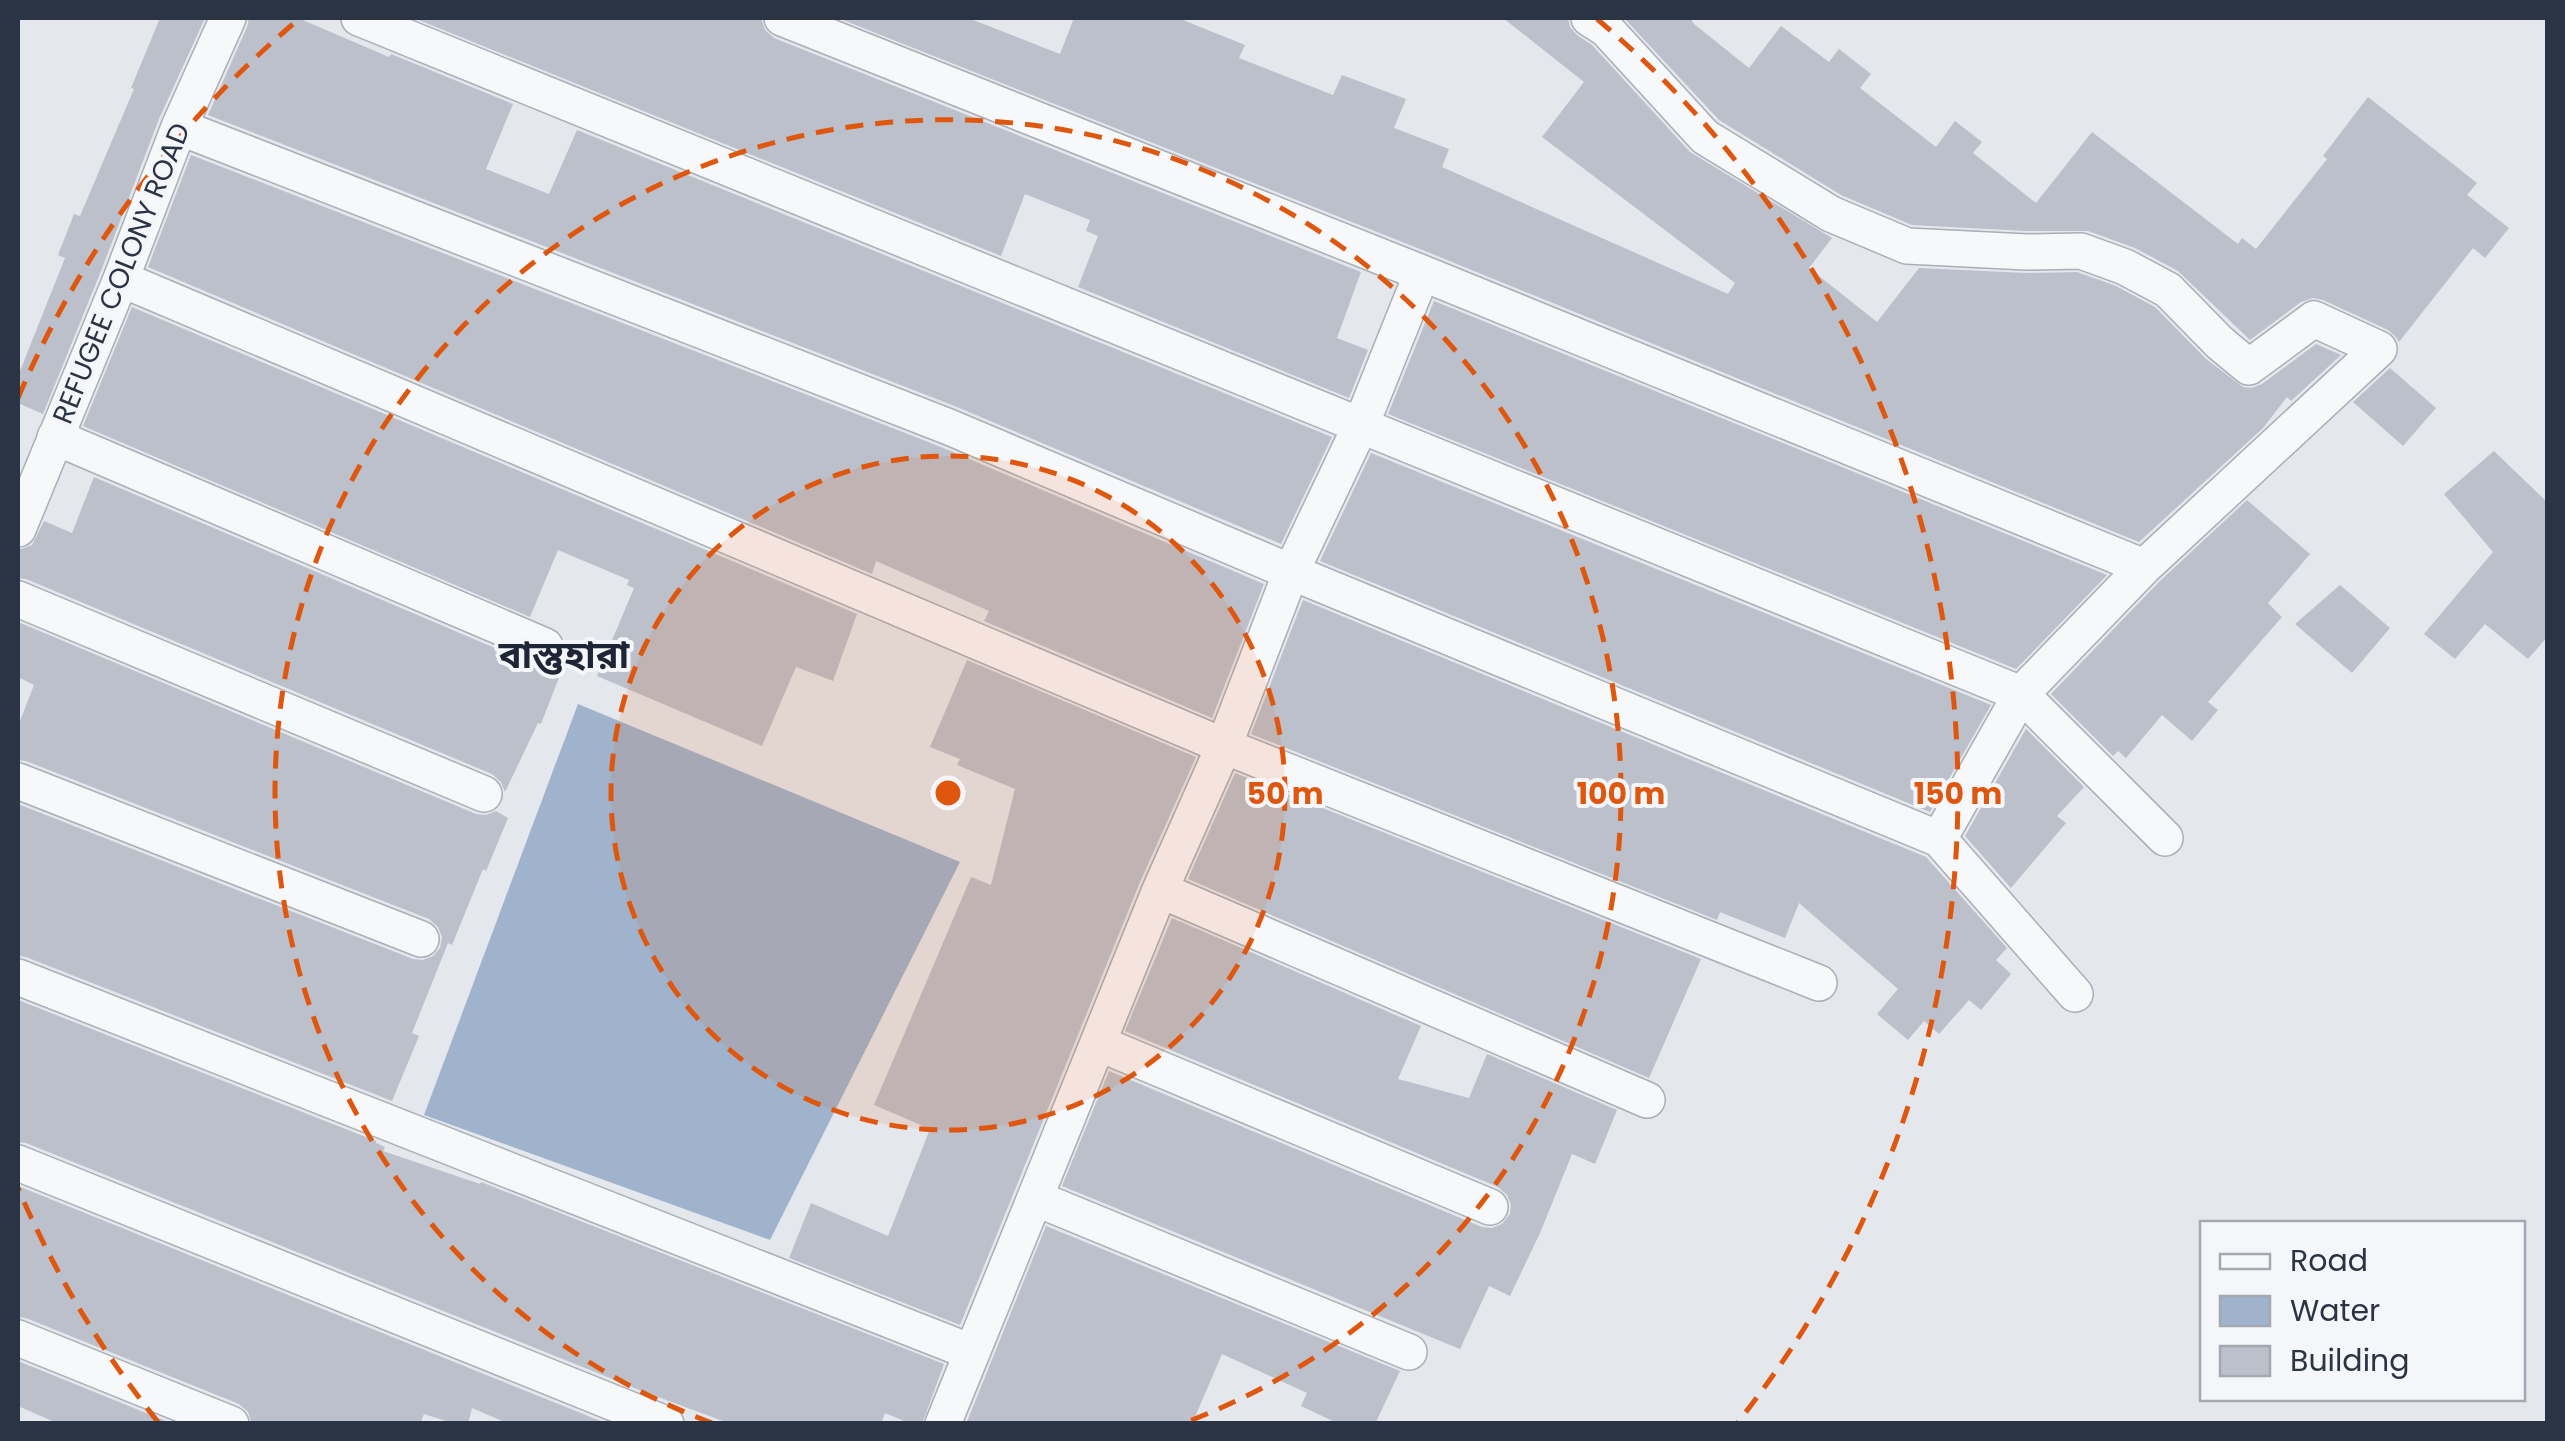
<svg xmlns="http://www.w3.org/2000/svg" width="2565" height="1441" viewBox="0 0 2565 1441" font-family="Poppins,'Noto Sans Bengali',sans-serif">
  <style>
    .water { fill: #9fb4cc }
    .building { fill: #bbc0ca }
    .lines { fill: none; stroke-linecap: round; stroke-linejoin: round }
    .street-casing { stroke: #a9aeb7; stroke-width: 38 }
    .street { stroke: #f7f8fa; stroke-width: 35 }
    .ring { fill: none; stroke: #df570f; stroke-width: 5; stroke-dasharray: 18 12 }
    .labels { text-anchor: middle; stroke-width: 8; stroke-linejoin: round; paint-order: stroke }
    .street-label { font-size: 28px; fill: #2b3445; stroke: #f4f6f9 }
    .district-label { font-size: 38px; font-weight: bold; fill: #1d2536; stroke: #f4f6f9 }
    .centre { fill: #df570f; stroke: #f4f6f9; stroke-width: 5 }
    .ring-label { font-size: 30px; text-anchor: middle; font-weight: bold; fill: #df570f; stroke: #f4f6f9; stroke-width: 8; stroke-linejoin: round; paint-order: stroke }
  </style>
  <rect width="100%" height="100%" fill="#e4e7ec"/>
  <path class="water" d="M578 704 960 862 770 1240 424 1115Z"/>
  <path class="building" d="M160 18H205L159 119 101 271 43 414 18 403V376L65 258 58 255 74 214 80 216 134 89 131 88Z
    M249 18H298L389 57 391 54 513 104 486 169 549 194 577 130 1332 437 1281 544 957 407 208 115 247 27Z
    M414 18H761L765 30 774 38 1361 272 1337 338 1368 350 1349 398 1078 287 1098 236 1086 231 1090 220 1025 194 1001 256Z
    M838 18H968L1060 54 1074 18H1178L1245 45 1239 58 1333 95 1342 75 1406 99 1394 128 1449 149 1442 167 1728 294 1735 283 1542 137 1584 82 1503 18H1568L1570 27 1577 35 1592 45 1690 152 1832 238 1809 268 1877 322 1919 268 2026 273 2077 272 2116 286 2155 307 2206 359 2243 387 2252 388 2262 384 2316 344 2341 355 2291 401 2287 397 2263 428 2139 542 1430 253Z
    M1624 18H1690L1694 24 1749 68 1781 26 1829 62 1839 49 1871 74 1860 88 1936 147 1955 121 1982 142 1973 153 2036 203 2092 132 2238 244 2242 238 2256 249 2327 159 2323 156 2368 97 2477 183 2467 195 2509 228 2485 258 2473 248 2399 342 2395 336 2388 330 2323 300 2313 298 2301 302 2250 340 2178 271 2135 248 2088 231H2027L1912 225 1841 195 1719 120Z
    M191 155 941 447 1264 584 1212 718 984 621 989 611 876 561 872 574 148 267Z
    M1434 301 2107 575 2016 669 1388 414Z
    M132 307 857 614 833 681 796 667 762 746 597 676 634 588 627 585 629 580 558 550 530 617 83 426Z
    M2390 368 2436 408 2403 446 2353 402Z
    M2494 451 2548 503V636L2528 659 2485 624 2455 659 2424 634 2493 552 2444 494Z
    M1371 453 1991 705 1930 812 1320 561Z
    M94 477 537 666H552L562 670 541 724 538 723 505 792 501 782 492 774 26 579 18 578V550L32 545 44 521 72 533Z
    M2247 500 2310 554 2268 603 2282 617 2208 702 2218 710 2192 741 2162 715 2126 758 2118 751 2113 756 2051 694 2159 582Z
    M2340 585 2390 628 2352 673 2295 624Z
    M1303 600 1926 857 2007 948 1996 960 2011 974 1981 1010 1969 1000 1939 1034 1924 1021 1908 1040 1877 1014 1898 989 1799 903 1785 938 1720 912 1717 920 1251 734Z
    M18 622 476 814 486 815 496 811 508 818 486 871 483 869 452 945 448 943 412 1033 419 1036 392 1101 26 957 18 956V804L413 959 423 960 433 956 440 948 442 937 438 927 429 919 26 761 18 760V726L34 685 18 677Z
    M967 660 1196 757 1140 882 960 1325 789 1258 811 1203 888 1236 930 1129 874 1105 971 877 991 885 1015 789 957 765 960 759 930 747Z
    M2026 729 2084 787 2057 816 2066 823 2011 888 1965 836Z
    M1235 773 1701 959 1649 1078 1188 879Z
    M1172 918 1421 1026 1398 1079 1469 1098 1487 1054 1617 1110 1595 1164 1572 1154 1540 1233 1510 1296 1489 1286 1460 1349 1062 1186 1109 1071 1482 1227 1492 1228 1502 1224 1510 1214 1511 1205 1507 1195 1498 1187 1125 1031Z
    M18 1000 376 1141V1143L385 1147 383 1151 480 1184 481 1182 944 1364 922 1424H911L885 1413 881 1424H731L642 1391 26 1143 18 1142Z
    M18 1186 608 1424H509L472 1408 468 1424H455L424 1414 420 1424H252L248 1412 239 1404 26 1318 18 1317Z
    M1046 1226 1400 1371 1375 1424H1339L1301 1406 1307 1393 1222 1354 1192 1424H966Z
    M18 1361 173 1424H59L18 1406Z"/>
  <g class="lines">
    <g class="street-casing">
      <path id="street" d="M359 18 2021 694 2165 838
        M782 18 1422 273 2144 567
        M1589 18 1606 29 1705 137 1831 214 1907 246 2027 252 2081 251 2125 267 2168 290 2220 343 2249 367 2314 319 2379 349 2144 567 2021 694 1939 839
        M179 127 949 427 1291 572 1939 839 2075 994
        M121 279 1224 746 1819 983
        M55 437 545 646
        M18 529 121 279 179 127 228 18
        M18 599 484 794
        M18 781 421 939
        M1160 890 1647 1100
        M18 977 971 1352
        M1098 1043 1490 1207
        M18 1163 666 1424
        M1035 1198 1409 1352
        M18 1338 231 1424
        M943 1424 1160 890 1224 746 1291 572 1361 425 1422 273"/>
    </g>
    <use href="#street" class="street"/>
  </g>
  <circle cx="948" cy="793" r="337" fill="#df570f" fill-opacity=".12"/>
  <g class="ring">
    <circle cx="948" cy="793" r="337"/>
    <path d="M712 1423A673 673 0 1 1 1184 1423"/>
    <path d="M158 1422A1010 1010 0 0 1 18 1188M18 398A1010 1010 0 0 1 299 19M1597 19A1010 1010 0 0 1 1738 1422"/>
  </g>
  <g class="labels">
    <g class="street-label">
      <text transform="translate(121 273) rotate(-68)" y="10">REFUGEE COLONY ROAD</text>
    </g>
    <g class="district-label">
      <text x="564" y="668">বাস্তুহারা</text>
    </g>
  </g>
  <circle cx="948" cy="793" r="15" class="centre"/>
  <g class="ring-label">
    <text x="1285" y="804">50 m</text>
    <text x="1621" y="804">100 m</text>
    <text x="1958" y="804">150 m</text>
  </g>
  <rect width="2565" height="1441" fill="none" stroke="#2b3445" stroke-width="40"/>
  <rect x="2200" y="1221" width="325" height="180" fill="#f4f6f9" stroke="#a4a8b1" stroke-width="2.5"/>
  <rect x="2220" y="1254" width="50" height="15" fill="#f7f8fa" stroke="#a4a8b1" stroke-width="2.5"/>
  <text x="2290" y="1271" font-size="30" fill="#2b3445">Road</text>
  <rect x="2220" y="1296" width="50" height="30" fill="#9fb4cc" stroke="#a4a8b1" stroke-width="2.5"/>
  <text x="2290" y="1321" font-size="30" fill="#2b3445">Water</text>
  <rect x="2220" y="1346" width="50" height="30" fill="#bbc0ca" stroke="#a4a8b1" stroke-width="2.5"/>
  <text x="2290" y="1371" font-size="30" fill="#2b3445">Building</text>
</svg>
